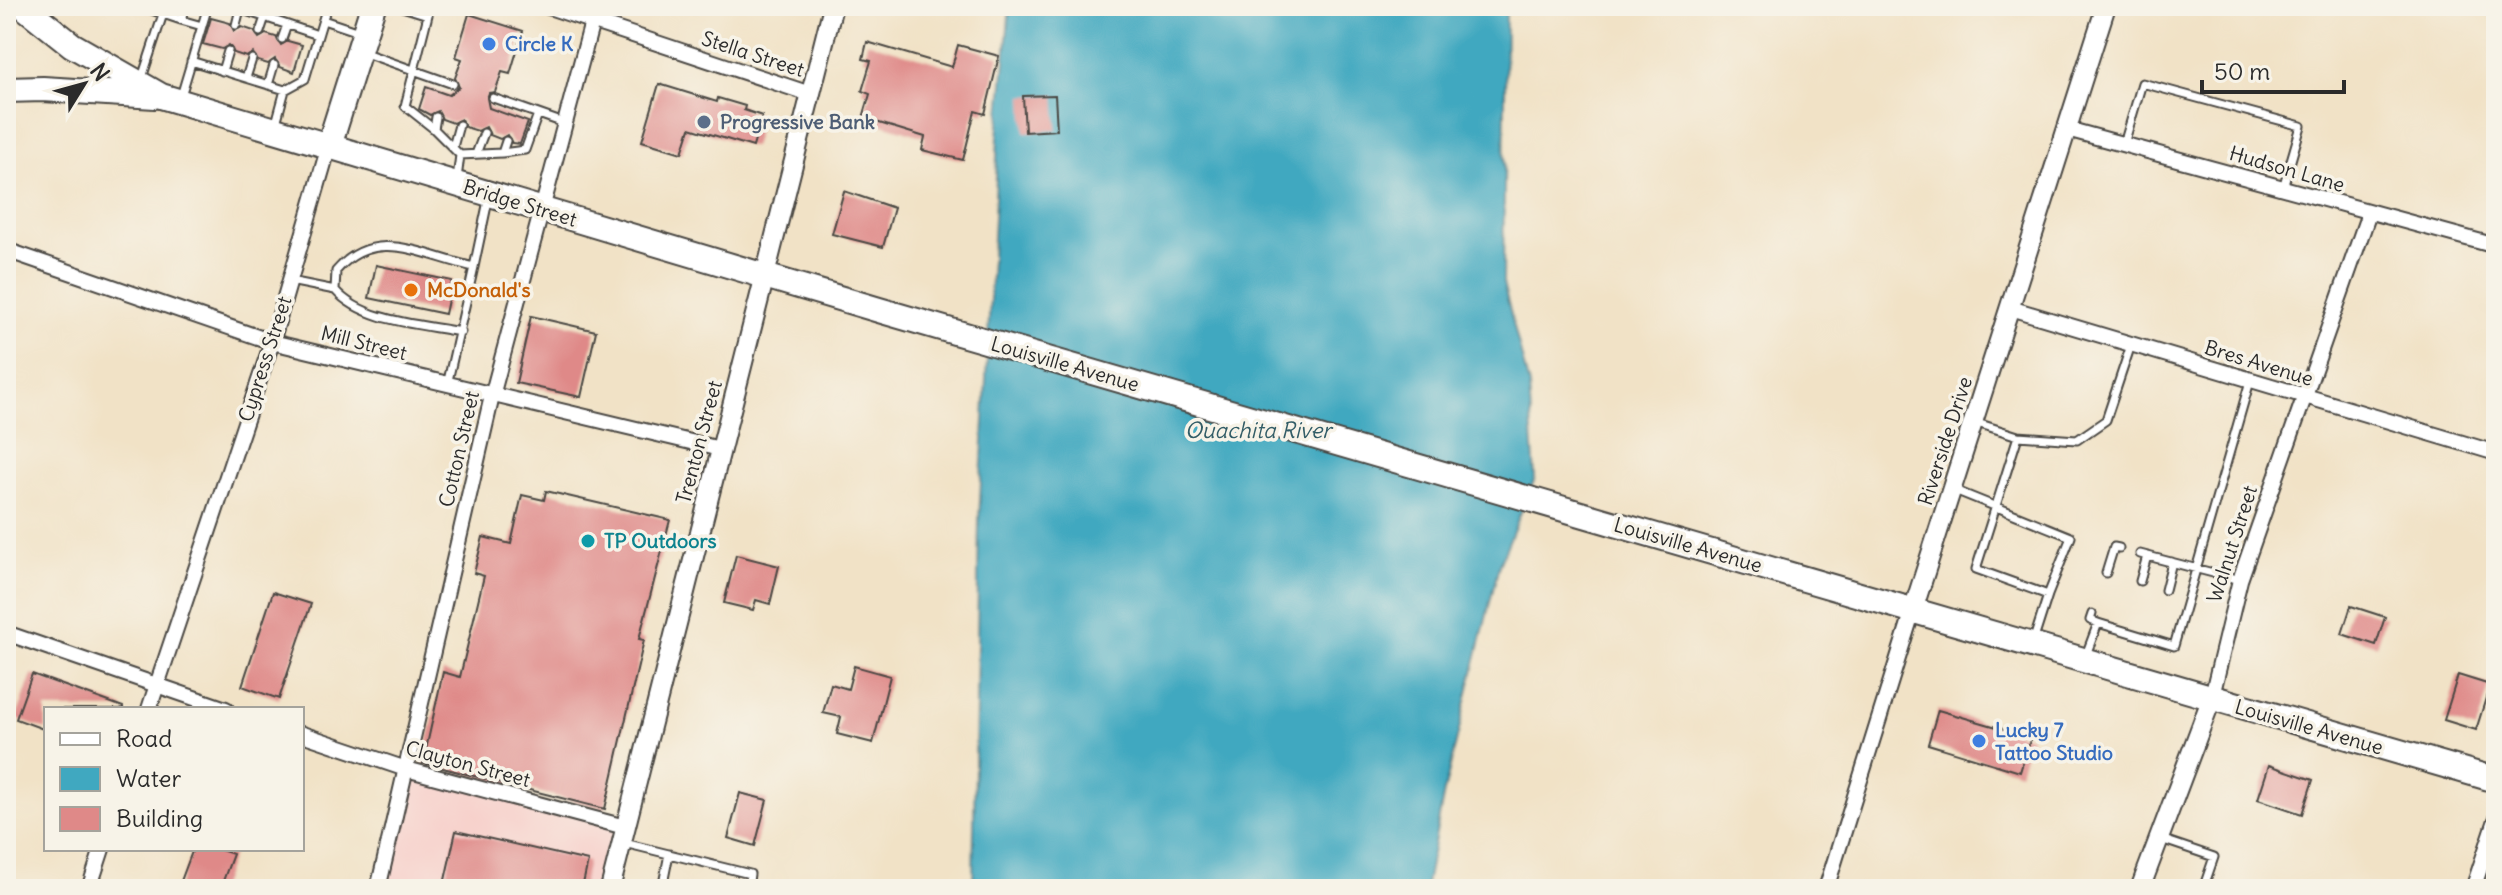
<svg xmlns="http://www.w3.org/2000/svg" width="2502" height="895" viewBox="0 0 2502 895" font-family="Delius,sans-serif">
  <style>
    .built { fill: #f7d0cb }
    .water { fill: #40a8c0; stroke: #366a76; stroke-width: 2 }
    .building { fill: #df8988 }
    .lines { fill: none; stroke-linecap: round; stroke-linejoin: round }
    .service-casing { stroke: #494642; stroke-width: 11 }
    .minor-casing { stroke: #494642; stroke-width: 18 }
    .tertiary-casing { stroke: #494642; stroke-width: 22 }
    .primary-casing { stroke: #494642; stroke-width: 28 }
    .service { stroke: #fff; stroke-width: 7 }
    .minor { stroke: #fff; stroke-width: 14 }
    .tertiary { stroke: #fff; stroke-width: 18 }
    .primary { stroke: #fff; stroke-width: 24 }
    .shop-dot { fill: #3f7fe0; stroke: #f7f3e8; stroke-width: 3 }
    .service-dot { fill: #5c6f8a; stroke: #f7f3e8; stroke-width: 3 }
    .food-dot { fill: #e8710a; stroke: #f7f3e8; stroke-width: 3 }
    .culture-dot { fill: #0f9aa8; stroke: #f7f3e8; stroke-width: 3 }
    .labels { text-anchor: middle; stroke-width: 7; stroke-linejoin: round; paint-order: stroke }
    .shop-label { font-size: 20px; font-weight: bold; fill: #366cbe; stroke: #f7f3e8; text-anchor: start }
    .street-label { font-size: 20px; fill: #2b2b2b; stroke: #f7f3e8 }
    .service-label { font-size: 20px; font-weight: bold; fill: #4e5e75; stroke: #f7f3e8; text-anchor: start }
    .food-label { font-size: 20px; font-weight: bold; fill: #c56008; stroke: #f7f3e8; text-anchor: start }
    .culture-label { font-size: 20px; font-weight: bold; fill: #0d838f; stroke: #f7f3e8; text-anchor: start }
    .water-label { font-size: 22px; font-style: italic; fill: #335d67; stroke: #f7f3e8 }
  </style>
  <rect width="100%" height="100%" fill="#f7f3e8"/>
  <filter id="ink" filterUnits="userSpaceOnUse"><feTurbulence type="fractalNoise" baseFrequency=".0125" numOctaves="2"/><feDisplacementMap in="SourceGraphic" scale="16" xChannelSelector="R" yChannelSelector="G"/><feConvolveMatrix kernelMatrix="1 2 1 2 8 2 1 2 1" color-interpolation-filters="sRGB"/></filter>
  <filter id="wash" filterUnits="userSpaceOnUse"><feTurbulence type="fractalNoise" baseFrequency=".006" numOctaves="4" result="noise"/><feDisplacementMap in="SourceGraphic" scale="32" xChannelSelector="R" yChannelSelector="G"/><feGaussianBlur stdDeviation="1.8" result="paint"/><feColorMatrix in="noise" values="0 0 0 0 0 0 0 0 0 0 0 0 0 0 0 0 0 1.4 0 .05"/><feComposite in="paint" operator="in"/></filter>
  <g filter="url(#wash)">
    <rect width="100%" height="100%" fill="#f1e2c6"/>
    <path class="built" d="M406 769 625 827 610 889H384Z"/>
    <path class="water" d="M1010 6H1506L1503 283 1529 386 1535 478 1499 565 1444 792 1425 889H973L979 521 998 137Z"/>
    <g id="blocks">
      <path class="building" d="M469 14 523 31 510 74 502 72 495 92 489 93 487 98 489 108 528 122 520 144 512 143 507 135 500 139 490 135 486 127 478 131 465 127 461 119 453 123 442 119 438 111 430 115 419 109 426 87 449 95 459 87 455 78 462 59 456 57Z
        M211 18 230 23 234 31 242 27 254 31 259 38 266 34 276 37 281 45 288 41 302 45 294 72 280 67 275 59 268 64 258 61 253 53 246 57 234 53 229 45 222 49 203 44Z
        M867 42 952 67 958 45 999 56 985 114 975 111 963 160 922 150 925 137 863 118 870 94 862 91 871 61 863 59Z
        M659 84 717 102 718 98 745 106 744 110 762 116 753 147 690 128 682 153 642 141Z
        M1055 95 1057 130 1025 132 1023 96Z
        M844 191 894 208 883 247 832 234Z
        M376 265 452 281 445 314 369 298Z
        M531 316 596 331 581 397 516 383Z
        M546 491 670 520 639 639 644 640 605 809 423 763 443 672 460 677 484 576 474 573 483 537 511 544 522 495 544 500Z
        M736 555 779 566 770 604 756 600 753 610 724 603Z
        M273 592 311 604 279 699 242 686Z
        M2351 606 2385 617 2376 645 2342 634Z
        M854 666 890 676 873 743 837 734 841 717 823 713 831 684 848 689Z
        M32 674 123 707V709H46V730L16 719Z
        M2458 675 2490 685 2476 730 2444 720Z
        M1938 710 2031 737 2020 772 1928 744Z
        M2269 765 2313 780 2302 814 2258 799Z
        M740 793 767 800 755 846 728 838Z
        M456 831 588 861 582 889H443Z
        M193 849H218L233 854 220 889H178Z"/>
    </g>
  </g>
  <g filter="url(#ink)">
    <use href="#blocks" fill-opacity="0" stroke="#494642" stroke-width="2"/>
    <g class="lines">
      <g class="service-casing">
        <path id="service" d="M141 6 163 14 141 81
          M231 6 318 35
          M399 6 428 15 405 106 434 129
          M163 14 181 20 185 6
          M181 20 202 26
          M323 20 359 32
          M236 25 240 9
          M260 32 265 17
          M282 39 287 25
          M365 53 453 84
          M191 61 285 90
          M222 71 228 51
          M246 78 252 59
          M268 85 274 65
          M181 96 208 6
          M493 98 564 123
          M436 117 434 129 460 155 457 179
          M275 127 285 90 305 79 327 6
          M2124 144 2142 83 2301 126 2283 188
          M453 147 459 125
          M502 153 525 150 538 114
          M476 154 484 133
          M460 155 502 153 506 141
          M290 281 335 290
          M461 332C420 324 363 322 335 290L336 271C376 225 423 256 474 267L489 196
          M447 385 474 267
          M1974 422 2018 436
          M1952 489 2071 537 2048 595 1976 569 2018 436 2077 440 2106 420 2131 345
          M2140 554 2240 580
          M2106 573 2114 547 2119 548
          M2140 581 2147 556
          M2165 590 2172 562
          M2092 614 2090 620 2098 623
          M2033 642 2048 595
          M2086 655 2098 623 2174 646 2250 381
          M2161 839 2214 857 2203 889
          M624 843 750 874 748 889
          M662 889 669 854"/>
      </g>
      <g class="minor-casing">
        <path id="minor" d="M546 6 810 94
          M2067 129 2496 246
          M6 250 272 342 720 449
          M2010 308 2496 453
          M6 633 226 709
          M2211 700 2240 580 2369 213
          M149 709 272 342 329 146
          M302 734 406 769 625 827
          M89 889 102 849
          M378 889 492 396 592 22
          M1826 889 1913 610
          M2473 889 2496 820"/>
      </g>
      <g class="tertiary-casing">
        <path id="tertiary" d="M1913 610 2106 6
          M610 889 833 6
          M2140 889 2211 700"/>
      </g>
      <g class="primary-casing">
        <path id="primary" d="M23 6 72 45 161 96 879 310 2496 780
          M6 90 43 89 155 96
          M329 146 373 6"/>
      </g>
      <use href="#service" class="service"/>
      <use href="#minor" class="minor"/>
      <use href="#tertiary" class="tertiary"/>
      <use href="#primary" class="primary"/>
    </g>
  </g>
  <g class="shop-dot">
    <circle cx="489" cy="44" r="8"/>
    <circle cx="1979" cy="741" r="8"/>
  </g>
  <circle class="service-dot" cx="704" cy="122" r="8"/>
  <circle class="food-dot" cx="411" cy="290" r="8"/>
  <circle class="culture-dot" cx="588" cy="541" r="8"/>
  <g class="labels">
    <g class="shop-label">
      <text x="505" y="51">Circle K</text>
      <text x="1995" y="737">Lucky 7<tspan x="1995" dy="23">Tattoo Studio</tspan></text>
    </g>
    <g class="street-label">
      <text transform="translate(753 54) rotate(18)" y="7">Stella Street</text>
      <text transform="translate(2287 169) rotate(16)" y="7">Hudson Lane</text>
      <text transform="translate(520 203) rotate(17)" y="7">Bridge Street</text>
      <text transform="translate(364 343) rotate(14)" y="7">Mill Street</text>
      <text transform="translate(265 359) rotate(-72)" y="7">Cypress Street</text>
      <text transform="translate(2259 363) rotate(17)" y="7">Bres Avenue</text>
      <text transform="translate(1065 364) rotate(16)" y="7">Louisville Avenue</text>
      <text transform="translate(1945 441) rotate(-72)" y="7">Riverside Drive</text>
      <text transform="translate(699 442) rotate(-75)" y="7">Trenton Street</text>
      <text transform="translate(459 449) rotate(-77)" y="7">Cotton Street</text>
      <text transform="translate(2232 544) rotate(-72)" y="7">Walnut Street</text>
      <text transform="translate(1688 545) rotate(16)" y="7">Louisville Avenue</text>
      <text transform="translate(2309 727) rotate(16)" y="7">Louisville Avenue</text>
      <text transform="translate(468 764) rotate(15)" y="7">Clayton Street</text>
    </g>
    <g class="service-label">
      <text x="720" y="129">Progressive Bank</text>
    </g>
    <g class="food-label">
      <text x="427" y="297">McDonald's</text>
    </g>
    <g class="culture-label">
      <text x="604" y="548">TP Outdoors</text>
    </g>
    <g class="water-label">
      <text x="1258" y="438">Ouachita River</text>
    </g>
  </g>
  <rect width="2502" height="895" fill="none" stroke="#f7f3e8" stroke-width="32"/>
  <rect x="44" y="707" width="260" height="144" fill="#f7f3e8" stroke="#a5a39c" stroke-width="2"/>
  <rect x="60" y="733" width="40" height="12" fill="#ffffff" stroke="#a5a39c" stroke-width="2"/>
  <text x="116" y="747" font-size="24" fill="#2b2b2b">Road</text>
  <rect x="60" y="767" width="40" height="24" fill="#40a8c0" stroke="#a5a39c" stroke-width="2"/>
  <text x="116" y="787" font-size="24" fill="#2b2b2b">Water</text>
  <rect x="60" y="807" width="40" height="24" fill="#df8988" stroke="#a5a39c" stroke-width="2"/>
  <text x="116" y="827" font-size="24" fill="#2b2b2b">Building</text>
  <g transform="translate(84 84) rotate(53)" stroke="#f7f3e8" stroke-width="6" paint-order="stroke">
  <path d="M0-6L14 30L0 20L-14 30Z" fill="#2b2b2b"/>
  <text y="-12" font-size="22" font-weight="bold" text-anchor="middle" fill="#2b2b2b">N</text>
  </g>
  <path d="M2202 80v12h142v-12" fill="none" stroke="#2b2b2b" stroke-width="4"/>
  <text x="2214" y="80" font-size="24" fill="#2b2b2b" stroke="#f7f3e8" stroke-width="6" paint-order="stroke">50 m</text>
</svg>
